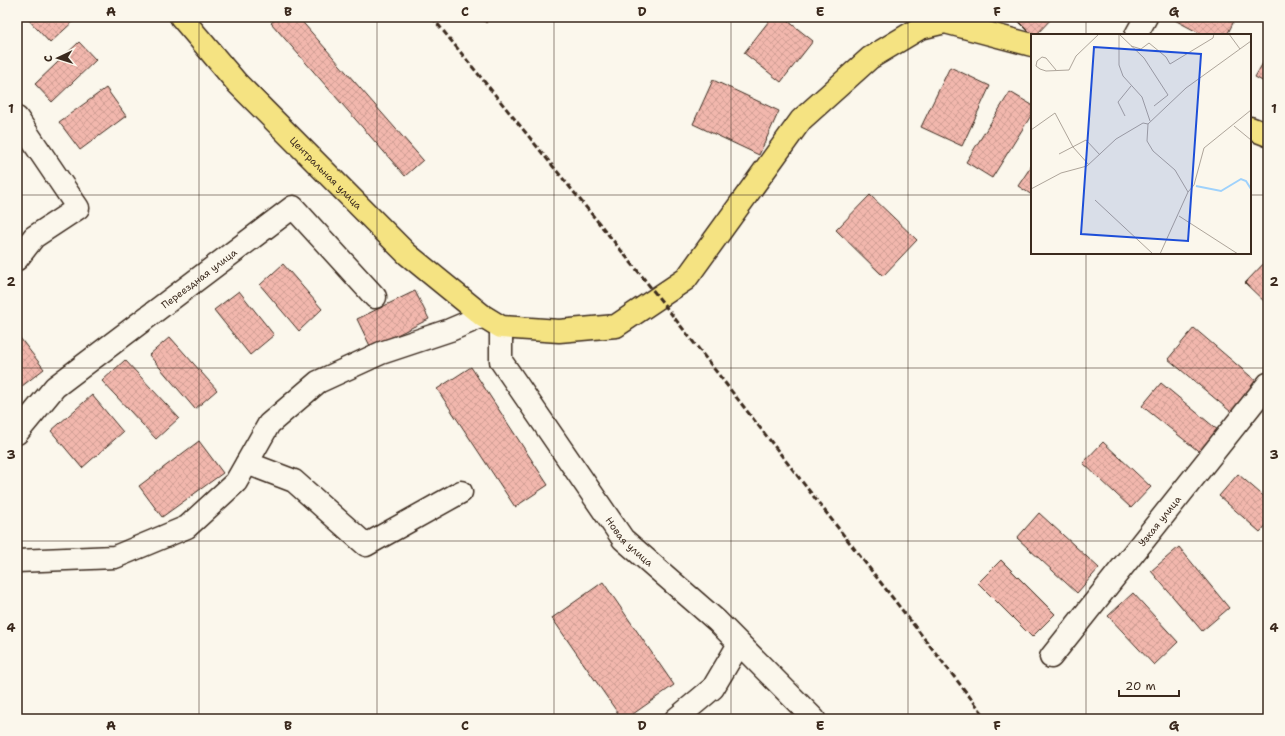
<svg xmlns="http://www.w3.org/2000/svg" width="1285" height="736" viewBox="0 0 1285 736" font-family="'Shantell Sans',sans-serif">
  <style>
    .building { fill: url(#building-cross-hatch); stroke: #3b2a1e }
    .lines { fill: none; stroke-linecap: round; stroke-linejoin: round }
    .minor-casing { stroke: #3b2a1e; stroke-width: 25 }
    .major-casing { stroke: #3b2a1e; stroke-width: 25 }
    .minor { stroke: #fbf7ec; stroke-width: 22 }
    .major { stroke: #f5e382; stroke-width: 22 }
    .rail { stroke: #3b2a1e; stroke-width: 3; stroke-dasharray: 6 3; stroke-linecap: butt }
    .grid { fill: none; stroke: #3b2a1e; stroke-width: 1; stroke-opacity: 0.55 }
    .labels { text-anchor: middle; stroke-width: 3; stroke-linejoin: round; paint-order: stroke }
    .street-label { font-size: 10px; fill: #3b2a1e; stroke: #fbf7ec }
    .inset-river { fill: none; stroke: #9fd2fc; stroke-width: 2 }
    .inset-road { fill: none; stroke: #aea59a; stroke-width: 1 }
    .view { fill: #1d4ed8; fill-opacity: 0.15; stroke: #1d4ed8; stroke-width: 2 }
    .inset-edge { fill: none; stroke: #3b2a1e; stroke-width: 2 }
    .neatline { fill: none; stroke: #3b2a1e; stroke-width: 1.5 }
    .grid-label { font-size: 13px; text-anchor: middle; font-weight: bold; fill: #3b2a1e }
  </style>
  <defs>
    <pattern id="building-cross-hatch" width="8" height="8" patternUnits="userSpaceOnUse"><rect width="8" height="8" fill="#f2b7ad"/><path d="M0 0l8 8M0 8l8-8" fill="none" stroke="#d09e94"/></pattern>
  </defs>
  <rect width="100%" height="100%" fill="#fbf7ec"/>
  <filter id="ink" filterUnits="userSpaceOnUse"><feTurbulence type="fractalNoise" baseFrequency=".025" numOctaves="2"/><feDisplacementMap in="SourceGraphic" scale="8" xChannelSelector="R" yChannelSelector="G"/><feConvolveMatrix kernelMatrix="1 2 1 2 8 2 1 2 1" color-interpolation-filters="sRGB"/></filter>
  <g filter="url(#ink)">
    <path class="building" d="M26 17H78L50 43Z
      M278 17H298L423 160 405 176 271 23Z
      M480 17H492L486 23Z
      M772 17H783L813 41 781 82 744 53Z
      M1014 17H1053L1036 35H1032Z
      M1169 17H1236L1227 35H1203Z
      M79 42 96 60 52 102 35 84Z
      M1268 54V84L1255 77Z
      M950 67 990 86 962 146 921 127Z
      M713 80 779 111 759 155 693 124Z
      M106 88 126 116 80 150 59 122Z
      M1010 92 1032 105V114L992 178 966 162Z
      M1032 165V195L1018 186Z
      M870 195 917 240 883 276 836 230Z
      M1268 259V305L1245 283Z
      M283 264 322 309 299 331 260 285Z
      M239 291 274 335 250 355 214 310Z
      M415 291 429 319 371 348 357 319Z
      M1194 328 1263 387 1237 417 1168 359Z
      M17 334 44 369 17 390Z
      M170 337 217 390 195 409 149 355Z
      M125 360 179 418 156 439 102 381Z
      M471 367 548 485 515 507 437 389Z
      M1161 383 1225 436 1207 458 1142 406Z
      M92 395 123 432 82 468 51 431Z
      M199 441 223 473 162 517 139 486Z
      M1103 442 1151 487 1131 508 1083 463Z
      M1238 474 1268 500V523L1260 532 1219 496Z
      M1039 513 1099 568 1077 593 1017 538Z
      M1179 547 1229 608 1202 631 1151 571Z
      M1001 560 1055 614 1032 637 978 583Z
      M603 582 674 685 626 719H622L552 618Z
      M1133 593 1178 642 1154 665 1108 616Z"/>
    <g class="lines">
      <g class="minor-casing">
        <g id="minor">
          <path d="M1136 35 1146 17"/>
          <path d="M17 118 78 208 34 237 17 259"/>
          <path id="s1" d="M501 327V361L623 539 717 621 814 719"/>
          <path id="s2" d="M17 433 55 387 293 207 375 297"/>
          <path d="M247 463 294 481 366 545 461 492"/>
          <path d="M17 561 115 557 187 527 236 482 269 424 318 382 381 353 450 330 483 316"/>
          <path id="s3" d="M1051 657 1268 384"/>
          <path d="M676 719 713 688 739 644"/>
        </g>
      </g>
      <g class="major-casing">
        <g id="major">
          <path id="s4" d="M181 17 237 83 407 254 483 316 501 327 559 331 616 326 686 279 801 120 870 58 920 28 945 22 1032 45"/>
          <path d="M1250 128 1268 135"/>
        </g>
      </g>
      <use href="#minor" class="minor"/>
      <use href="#major" class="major"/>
      <path class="rail" d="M432 17 641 275 987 719"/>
    </g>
  </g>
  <path class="grid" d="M199 17V719M377 17V719M554 17V719M731 17V719M908 17V719M1086 17V35M17 195H1032M1250 195H1268M1086 253V719M17 368H1268M17 541H1268"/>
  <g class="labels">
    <g class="street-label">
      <text dy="4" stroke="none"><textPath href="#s4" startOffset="213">Центральная улица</textPath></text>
      <text dy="4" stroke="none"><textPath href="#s2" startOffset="240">Переездная улица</textPath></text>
      <text dy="4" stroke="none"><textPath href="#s3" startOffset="174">Узкая улица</textPath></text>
      <text dy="4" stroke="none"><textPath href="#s1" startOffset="256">Новая улица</textPath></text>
    </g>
  </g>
  <g transform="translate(1031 34)">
    <rect width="220" height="220" fill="#fbf7ec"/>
    <path class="inset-river" d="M165 152 190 157 210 145 215 147 220 155"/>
    <path class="inset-road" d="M88 0V31L92 42 111 63 119 87M88 0 113 24 137 61 123 72M198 0 209 15M100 12 110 15 118 9 135 23 139 30 182 4 183 0M25 36 15 24 11 23 6 27 5 32 9 35 15 37 38 36 45 22 68 0M94 82 87 68 100 52M203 92 220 106M0 96 24 79 42 113 58 131M28 120 55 106 69 121M0 155 30 139 56 132 85 105 112 89 117 90M157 158 163 151 173 114 220 76M64 166 122 220M148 182 207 220M129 220 157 158 144 136 122 117 116 107 117 90 155 54 220 7"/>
    <path class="view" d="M63 13 170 20 157 207 50 200Z"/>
    <rect width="220" height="220" class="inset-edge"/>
  </g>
  <rect width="1285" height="736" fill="none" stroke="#fbf7ec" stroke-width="44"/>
  <g transform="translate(58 58) rotate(266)" stroke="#fbf7ec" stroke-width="3" paint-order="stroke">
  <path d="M0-3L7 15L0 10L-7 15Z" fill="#3b2a1e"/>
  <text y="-6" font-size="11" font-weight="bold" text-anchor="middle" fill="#3b2a1e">С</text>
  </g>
  <path d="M1119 690v6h60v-6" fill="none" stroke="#3b2a1e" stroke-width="2"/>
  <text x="1125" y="690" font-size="12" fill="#3b2a1e" stroke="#fbf7ec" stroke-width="3" paint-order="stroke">20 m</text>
  <rect x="22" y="22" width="1241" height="692" class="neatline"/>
  <g class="grid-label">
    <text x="111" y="16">A</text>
    <text x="288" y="16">B</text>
    <text x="465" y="16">C</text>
    <text x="642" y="16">D</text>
    <text x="820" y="16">E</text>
    <text x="997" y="16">F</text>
    <text x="1174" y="16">G</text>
    <text x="11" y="113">1</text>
    <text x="1274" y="113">1</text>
    <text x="11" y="286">2</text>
    <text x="1274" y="286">2</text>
    <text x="11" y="459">3</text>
    <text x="1274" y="459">3</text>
    <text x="11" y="632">4</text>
    <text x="1274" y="632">4</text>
    <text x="111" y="730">A</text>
    <text x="288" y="730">B</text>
    <text x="465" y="730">C</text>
    <text x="642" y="730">D</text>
    <text x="820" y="730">E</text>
    <text x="997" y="730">F</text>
    <text x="1174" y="730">G</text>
  </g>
</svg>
